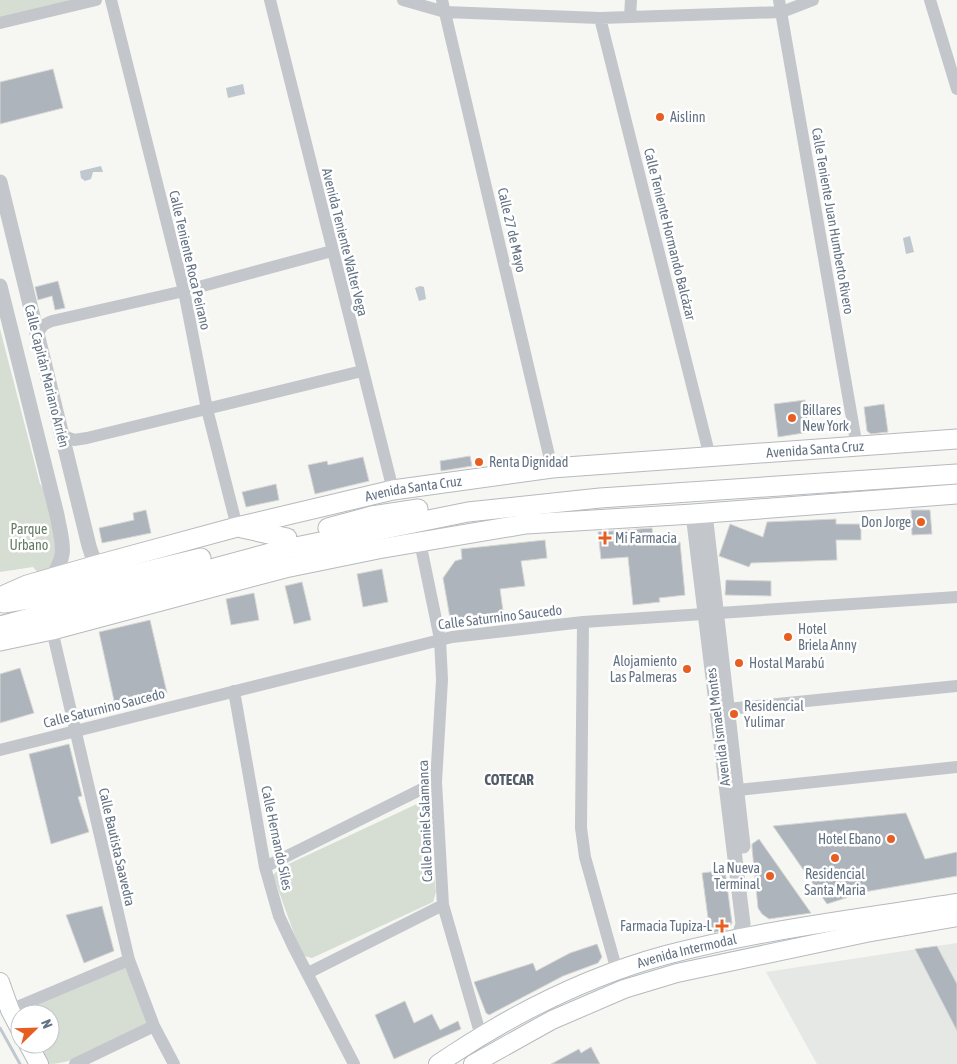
<svg xmlns="http://www.w3.org/2000/svg" width="957" height="1064" viewBox="0 0 957 1064" font-family="'Asap Condensed',sans-serif">
  <style>
    .built { fill: #e6e8e6 }
    .green { fill: #d6ddd3 }
    .water { fill: #bec8ce }
    .lines { fill: none; stroke-linecap: round; stroke-linejoin: round }
    .stream { stroke: #bec8ce; stroke-width: 3 }
    .building { fill: #aeb4bb; stroke: #d7d7d5 }
    .secondary-casing { stroke: #b5babf; stroke-width: 20 }
    .primary-casing { stroke: #b6babe; stroke-width: 21 }
    .minor { stroke: #c3c6ca; stroke-width: 12 }
    .tertiary { stroke: #c3c6ca; stroke-width: 15 }
    .secondary { stroke: #fff; stroke-width: 18 }
    .primary { stroke: #fff; stroke-width: 19 }
    .poi-dot { fill: #e75e22; stroke: #fff; stroke-width: 2 }
    .labels { text-anchor: middle; stroke-width: 5; stroke-linejoin: round; paint-order: stroke }
    .poi-label { font-size: 14px; fill: #647384; stroke: #fff; text-anchor: start }
    .street-label { font-size: 14px; fill: #647384; stroke: #fff }
    .park-label { font-size: 14px; fill: #667b63; stroke: #fff }
    .neighbourhood-label { font-size: 15px; font-weight: bold; fill: #525d69; stroke: #fff }
  </style>
  <rect width="100%" height="100%" fill="#f6f6f2"/>
  <path class="built" d="M957 943V1064H817L766 972Z"/>
  <path class="green" d="M0 0H79L0 19Z
    M0 329 40 484 50 497 60 549 49 571 39 574 33 567 0 572Z
    M419 803 427 805 436 892 433 902 312 958 304 956 301 953 273 875 280 868Z
    M127 967 150 1026C116 1035 83 1064 48 1064L38 1044H50V1014H23L25 1010Z"/>
  <path class="water" d="M243 84 245 94 228 98 226 88Z
    M101 166 103 172H93L91 179 85 181 81 178 80 171Z
    M910 236 914 252 906 254 903 238Z
    M420 286 424 287 426 299 419 301 415 288Z"/>
  <g class="lines">
    <path class="stream" d="M0 1028 20 1064"/>
  </g>
  <path class="building" d="M53 69 63 108 0 124V82Z
    M58 281 65 308 55 310 52 296 38 300 35 287Z
    M805 400 810 432 778 437 774 404Z
    M884 404 888 432 871 434 867 431 864 407Z
    M470 456 472 466 441 471 440 461Z
    M363 457 369 481 315 494 308 465 327 461 328 465Z
    M276 484 279 500 246 507 242 492Z
    M146 510 151 533 102 543 99 528 134 520 133 513Z
    M911 510H930L932 534 912 535Z
    M836 519V524H861V540H836L837 560 751 563 749 567 719 556 730 524 763 537 767 522Z
    M652 528 654 545 680 542 685 595 659 598 660 602 633 605 628 557 601 559 598 532Z
    M545 540 547 558 521 561 525 586 500 589 504 618 462 624V621L455 622V617L450 618 443 578 455 561 462 559 461 549Z
    M382 569 388 602 363 607 357 574Z
    M726 580 771 581V596L725 595Z
    M302 582 311 620 294 624 285 586Z
    M254 593 259 620 231 625 226 599Z
    M150 620 167 693 115 705 99 632Z
    M20 668 34 713 0 723V674Z
    M69 744 82 796 78 797 89 832 51 844 29 754Z
    M906 813 925 859 957 852V876L864 892 827 904 773 826Z
    M759 839 811 913 769 919 762 914 758 908 752 848V844Z
    M725 870 732 923 727 930 710 933 702 873Z
    M102 906 114 951 84 963 66 915Z
    M597 944 602 957 598 963 563 976 489 1015 486 1013 474 982 533 963 536 971 570 953Z
    M937 946 957 984V1031L915 949Z
    M405 1001 414 1023 432 1014 440 1030 458 1021 461 1029 394 1059 375 1015Z
    M591 1047 600 1064H551L579 1049 581 1053Z"/>
  <g class="lines">
    <g class="secondary-casing">
      <g id="secondary">
        <path d="M0 982 10 1010 20 1029"/>
        <path d="M28 1044 39 1064"/>
        <path id="s1" d="M438 1064C507 1017 585 977 666 955 761 930 860 918 957 903"/>
        <path d="M473 1064 552 1020 624 989 677 973 866 933 957 917"/>
      </g>
    </g>
    <g class="primary-casing">
      <g id="primary">
        <path d="M242 528 287 538"/>
        <path d="M328 528 372 516 418 509"/>
        <path id="s2" d="M0 597 27 585 104 563 237 527 393 490 552 468 957 439"/>
        <path d="M4 603 35 598 201 558"/>
        <path d="M0 626 281 550 468 512 600 498 957 474"/>
        <path d="M0 641 52 630 285 568 378 549 526 524 693 514 957 494"/>
      </g>
    </g>
    <path class="minor" d="M111 0 184 291 207 409 237 527
      M270 0 393 490
      M403 0 445 12 600 18 782 12 813 0
      M442 0 552 468
      M779 0 857 447
      M930 0 957 89
      M630 17 631 0
      M600 18 710 457
      M0 23 96 0
      M38 337C39 327 44 324 52 321L184 291 332 251
      M62 435 74 440 87 438 362 371
      M420 542 440 639 442 680 436 782 443 905 481 1036
      M583 622 581 828 585 857 617 971
      M52 630 129 960 154 1026 174 1064
      M234 691 265 867 279 916 293 946 354 1064
      M728 709 957 686
      M0 750 452 637 583 622 957 597
      M738 790 957 767
      M265 867 436 782
      M308 973 443 905
      M10 1010 129 960
      M75 1064 154 1026"/>
    <path class="tertiary" d="M0 182 89 546 93 558 104 563
      M0 286 57 515C62 543 69 555 50 579
      M705 513 743 846
      M693 514 743 924 738 939"/>
    <use href="#secondary" class="secondary"/>
    <use href="#primary" class="primary"/>
  </g>
  <g class="poi-dot">
    <circle cx="660" cy="117" r="5"/>
    <circle cx="792" cy="418" r="5"/>
    <circle cx="479" cy="462" r="5"/>
    <circle cx="921" cy="522" r="5"/>
    <path d="M602.5 530.5h5v5h5v5h-5v5h-5v-5h-5v-5h5z"/>
    <circle cx="788" cy="637" r="5"/>
    <circle cx="739" cy="663" r="5"/>
    <circle cx="687" cy="669" r="5"/>
    <circle cx="734" cy="714" r="5"/>
    <circle cx="891" cy="839" r="5"/>
    <circle cx="835" cy="858" r="5"/>
    <circle cx="770" cy="876" r="5"/>
    <path d="M719.5 918.5h5v5h5v5h-5v5h-5v-5h-5v-5h5z"/>
  </g>
  <g class="labels">
    <g class="poi-label">
      <text x="670" y="122">Aislinn</text>
      <text x="802" y="415">Billares<tspan x="802" dy="16">New York</tspan></text>
      <text x="489" y="467">Renta Dignidad</text>
      <text x="911" y="527" text-anchor="end">Don Jorge</text>
      <text x="615" y="543">Mi Farmacia</text>
      <text x="798" y="634">Hotel<tspan x="798" dy="16">Briela Anny</tspan></text>
      <text x="677" y="666" text-anchor="end">Alojamiento<tspan x="677" dy="16">Las Palmeras</tspan></text>
      <text x="749" y="668">Hostal Marabú</text>
      <text x="744" y="711">Residencial<tspan x="744" dy="16">Yulimar</tspan></text>
      <text x="881" y="844" text-anchor="end">Hotel Ebano</text>
      <text x="760" y="873" text-anchor="end">La Nueva<tspan x="760" dy="16">Terminal</tspan></text>
      <text x="835" y="879" text-anchor="middle">Residencial<tspan x="835" dy="16">Santa Maria</tspan></text>
      <text x="712" y="931" text-anchor="end">Farmacia Tupiza-L</text>
    </g>
    <g class="street-label">
      <text transform="translate(833 221) rotate(80)" y="5">Calle Teniente Juan Humberto Rivero</text>
      <text transform="translate(512 230) rotate(77)" y="5">Calle 27 de Mayo</text>
      <text transform="translate(670 234) rotate(76)" y="5">Calle Teniente Hormando Balcázar</text>
      <text transform="translate(345 242) rotate(76)" y="5">Avenida Teniente Walter Vega</text>
      <text transform="translate(190 260) rotate(77)" y="5">Calle Teniente Roca Peirano</text>
      <text transform="translate(47 376) rotate(76)" y="5">Calle Capitán Mariano Arrién</text>
      <text dy="5" stroke="none"><textPath href="#s2" startOffset="832">Avenida Santa Cruz</textPath></text>
      <text dy="5" stroke="none"><textPath href="#s2" startOffset="428">Avenida Santa Cruz</textPath></text>
      <text transform="translate(500 617) rotate(-7)" y="5">Calle Saturnino Saucedo</text>
      <text transform="translate(104 708) rotate(-14)" y="5">Calle Saturnino Saucedo</text>
      <text transform="translate(718 727) rotate(-97)" y="5">Avenida Ismael Montes</text>
      <text transform="translate(425 821) rotate(-92)" y="5">Calle Daniel Salamanca</text>
      <text transform="translate(277 838) rotate(78)" y="5">Calle Hernando Síles</text>
      <text transform="translate(117 847) rotate(77)" y="5">Calle Bautista Saavedra</text>
      <text dy="5" stroke="none"><textPath href="#s1" startOffset="275">Avenida Intermodal</textPath></text>
    </g>
    <g class="park-label">
      <text x="29" y="534">Parque<tspan x="29" dy="16">Urbano</tspan></text>
    </g>
    <g class="neighbourhood-label">
      <text x="509" y="785">COTECAR</text>
    </g>
  </g>
  <g transform="translate(35 1029) rotate(67)"><circle r="24" fill="#ffffff" stroke="#c1c7ce"/>
  <path d="M0-4L9 19L0 12L-9 19Z" fill="#e75e22"/>
  <text y="-8" font-size="14" font-weight="bold" text-anchor="middle" fill="#647384">N</text>
  </g>
</svg>
